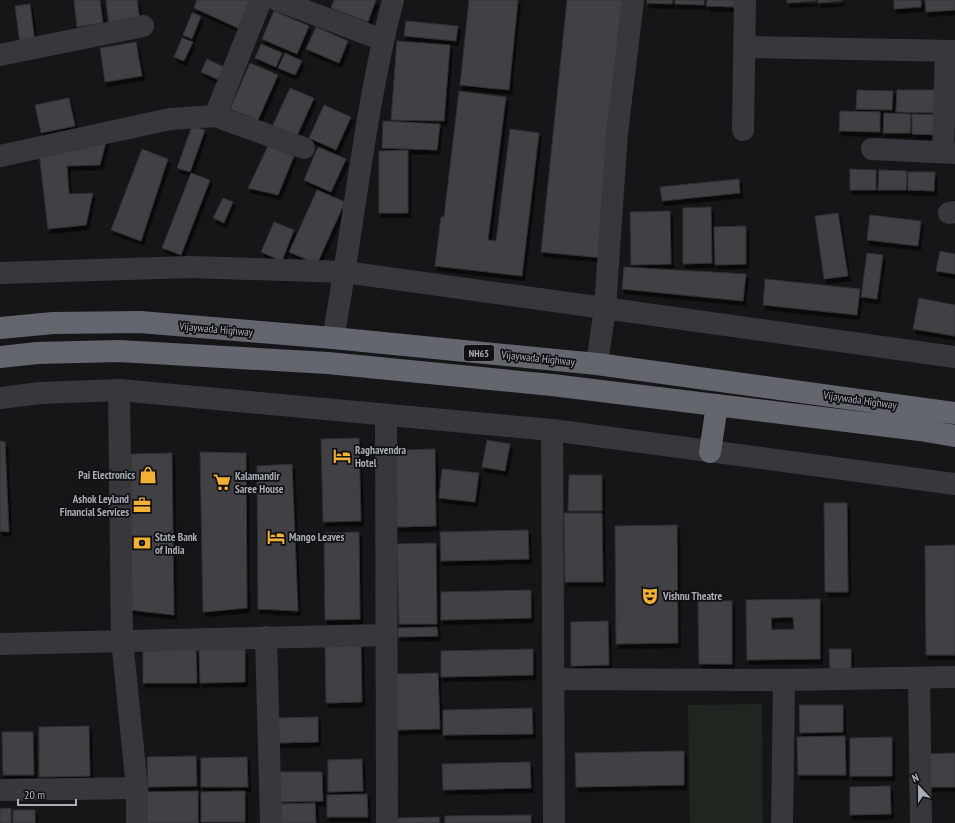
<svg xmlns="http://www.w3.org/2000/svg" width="955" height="823" viewBox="0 0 955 823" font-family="'PT Sans Narrow',sans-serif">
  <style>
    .green { fill: #1e261f }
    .building { fill: #404145; stroke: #303034; fill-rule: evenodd; filter: url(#shadow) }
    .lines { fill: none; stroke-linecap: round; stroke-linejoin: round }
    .minor { stroke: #37383d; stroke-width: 22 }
    .highway { stroke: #63666e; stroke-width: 22 }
    .labels { text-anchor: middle; stroke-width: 3.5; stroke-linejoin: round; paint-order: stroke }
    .shield { fill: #111113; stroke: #7b7e86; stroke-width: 1 }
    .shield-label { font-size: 10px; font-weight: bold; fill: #a8adb8 }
    .street-label { font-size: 11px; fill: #a8adb8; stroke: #111113 }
    .poi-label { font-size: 11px; font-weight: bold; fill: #a8adb8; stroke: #111113; text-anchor: start }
  </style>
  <defs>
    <filter id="shadow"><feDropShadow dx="2.5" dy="4.5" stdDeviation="0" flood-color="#0009"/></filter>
  </defs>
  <rect width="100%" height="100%" fill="#161618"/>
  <path class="green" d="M762 704 763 823H690L688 705Z"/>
  <path class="building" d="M74 0H100L103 23 77 27Z
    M106 0H137L140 21 109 25Z
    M197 0H251L238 28 194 8Z
    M334 0H376L368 22 331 8Z
    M469 0H518L509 90 460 85Z
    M567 0H628L603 258 541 252Z
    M647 0H673L672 4 647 3Z
    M675 0H704V5L675 4Z
    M707 0H736V7L706 6Z
    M787 0H816V1L787 3Z
    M818 0H842V1L818 3Z
    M894 0H921V7L894 9Z
    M925 0H955V10L926 12Z
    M30 4 35 42 20 44 15 6Z
    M274 11 309 26 297 54 262 39Z
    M192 13 201 16 192 39 183 35Z
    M406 21 458 26 456 41 404 36Z
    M316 27 348 41 339 63 306 49Z
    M182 38 193 42 184 61 174 57Z
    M397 41 450 45 444 121 391 120Z
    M136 42 142 76 105 82 100 48Z
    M261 44 282 53 276 67 255 58Z
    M285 53 302 61 295 75 278 68Z
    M207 59 224 67 219 80 201 72Z
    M250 63 278 75 258 120 230 109Z
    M290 88 314 98 296 138 272 127Z
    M857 90 893 91 892 110 856 109Z
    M897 90H940L939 113 896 112Z
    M459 91 506 97 488 240 496 241 510 129 539 133 522 276 435 266 441 217H444Z
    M69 98 75 126 41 133 35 105Z
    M324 105 351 117 336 150 309 138Z
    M840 111 880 112V132L839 131Z
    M884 113 911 114 910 133H883Z
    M912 114 939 115 938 135 912 134Z
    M383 121 440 124 437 150 382 148Z
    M192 126 205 130 190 172 177 168Z
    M108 134 100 165 67 166 69 194 93 193 86 225 48 229 39 153Z
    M268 146 294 156 278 195 248 188Z
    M318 147 346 159 331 192 304 180Z
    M142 149 168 159 141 241 111 230Z
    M408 150V213H379V151Z
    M850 169 876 170V190H850Z
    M879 170 907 171 906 190H878Z
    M908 172H935L934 191 908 190Z
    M191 173 210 180 181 255 162 248Z
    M739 179 740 193 662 201 660 187Z
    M317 190 345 202 317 264 289 252Z
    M223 198 233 202 224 223 213 218Z
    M711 207 712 263 683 264V208Z
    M670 211 671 264 631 265 630 212Z
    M838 213 848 276 824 279 815 216Z
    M870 215 921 221 918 246 867 240Z
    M274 222 294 230 282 261 261 252Z
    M746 226V264L715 265 714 227Z
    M940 251 955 254V274L936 271Z
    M867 253 883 255 877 299 861 297Z
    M624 267 746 274 743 301 622 289Z
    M765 279 860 289 857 315 763 305Z
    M919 298 955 305V336L913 329Z
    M359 438 361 521 323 522 321 439Z
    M487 440 510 444 505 471 482 467Z
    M0 441 5 442 9 532 0 531Z
    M435 449 436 526 397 527 396 450Z
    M200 452 246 453 247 608 203 612Z
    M172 453 174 615 130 610 131 454Z
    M292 464 298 611 258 609 257 466Z
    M442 469 479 473 475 502 439 498Z
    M569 475H602V511H568Z
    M824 503H847L848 592H825Z
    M564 513H602L603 582H565Z
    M677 525 678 643 616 644 615 526Z
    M528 530 529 559 441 561 440 532Z
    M359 532 360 619 325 620 324 533Z
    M436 543 437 624H399L397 544Z
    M955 545V655H926L925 546Z
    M531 590V618L441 620V592Z
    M820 599V659L747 660 746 600ZM793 617 794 629 772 630 771 618Z
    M698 601H732V664H699Z
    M608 621 609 665 571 666V622Z
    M437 627 438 636 398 637V628Z
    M361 644 362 702 326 703 325 645Z
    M196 649 197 683H143V651Z
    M245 649V682L200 683 199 650Z
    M533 649V675L441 677V651Z
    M829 649H851V668L830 669Z
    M438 673 440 729 397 730V674Z
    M799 705H843V732L800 733Z
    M532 708 533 734 443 735V710Z
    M318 717V742L277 743V718Z
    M89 726 90 776 39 777V727Z
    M2 732H33L34 775H3Z
    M845 736 846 775H798L797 737Z
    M892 737V776H850V738Z
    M684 751V785L576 787 575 753Z
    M955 753V787H925V754Z
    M196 756 197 786 148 787 147 757Z
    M247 757 248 787H201V758Z
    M362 759 363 791 328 792V760Z
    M530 762 531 788 443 790 442 764Z
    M280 772H322L323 801 280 802Z
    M890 786 891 814 850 815V787Z
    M198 791V823H146V792Z
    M245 791V822H201V792Z
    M367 794 368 817H327V795Z
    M315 803 316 823H280V804Z
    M11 808V823H0V809Z
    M13 810H35V823H13Z
    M531 815V823H445V816Z
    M439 817 440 823H398V818Z"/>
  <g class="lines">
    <path class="minor" d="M277 0 383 40
      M745 47 955 51
      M0 55 143 26
      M215 116 261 0
      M743 130 745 0
      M872 149 955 153
      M943 152 946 51
      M0 156 170 119 215 116 304 148
      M949 213 955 212
      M0 273 190 267 345 272 955 357
      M333 338C354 226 364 111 393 0
      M597 364 605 308 617 133 633 0
      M119 390 122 640 137 788V823
      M0 398 40 393 119 390 552 430 955 484
      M386 416 387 823
      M552 430 554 823
      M266 637 271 823
      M0 644 386 635
      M919 678 921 823
      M553 679 784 680 955 677
      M0 790 137 788
      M782 823 784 680"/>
    <path class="highway" d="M0 328 53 323 140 322 333 338 597 364 955 413
      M0 357 37 353 119 351 328 363 552 385 920 430 955 436
      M710 452 717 405"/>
  </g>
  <defs>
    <g id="hotel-bare" transform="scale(1.38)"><path d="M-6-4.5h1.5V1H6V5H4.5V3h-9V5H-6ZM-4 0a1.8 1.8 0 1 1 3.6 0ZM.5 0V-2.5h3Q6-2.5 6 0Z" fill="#f2b134" stroke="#111113" stroke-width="2.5" paint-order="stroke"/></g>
    <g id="shop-bare" transform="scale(1.38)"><path d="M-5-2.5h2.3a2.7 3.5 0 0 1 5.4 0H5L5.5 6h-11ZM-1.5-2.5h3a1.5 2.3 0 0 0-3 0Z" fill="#f2b134" stroke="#111113" stroke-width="2.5" paint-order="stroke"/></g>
    <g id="supermarket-bare" transform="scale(1.38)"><path d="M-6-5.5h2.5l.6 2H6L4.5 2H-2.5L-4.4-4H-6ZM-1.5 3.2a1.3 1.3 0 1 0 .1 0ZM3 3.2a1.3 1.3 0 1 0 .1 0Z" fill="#f2b134" stroke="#111113" stroke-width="2.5" paint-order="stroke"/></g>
    <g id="office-bare" transform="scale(1.38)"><path d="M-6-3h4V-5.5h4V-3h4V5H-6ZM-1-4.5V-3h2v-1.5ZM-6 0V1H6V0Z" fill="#f2b134" stroke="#111113" stroke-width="2.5" paint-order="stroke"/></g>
    <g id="bank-bare" transform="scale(1.38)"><path d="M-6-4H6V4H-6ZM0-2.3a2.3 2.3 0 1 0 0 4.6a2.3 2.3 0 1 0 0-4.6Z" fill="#f2b134" stroke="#111113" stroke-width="2.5" paint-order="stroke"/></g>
    <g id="theatre-bare" transform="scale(1.38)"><path d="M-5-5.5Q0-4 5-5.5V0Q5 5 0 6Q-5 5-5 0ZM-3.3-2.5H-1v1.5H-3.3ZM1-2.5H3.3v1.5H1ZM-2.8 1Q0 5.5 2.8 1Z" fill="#f2b134" stroke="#111113" stroke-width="2.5" paint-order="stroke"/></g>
  </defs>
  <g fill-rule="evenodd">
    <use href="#hotel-bare" x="342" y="456"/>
    <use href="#shop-bare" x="148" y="475"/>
    <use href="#supermarket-bare" x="222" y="482"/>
    <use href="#office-bare" x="142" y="505"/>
    <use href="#hotel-bare" x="276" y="537"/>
    <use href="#bank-bare" x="142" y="543"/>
    <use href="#theatre-bare" x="650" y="596"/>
  </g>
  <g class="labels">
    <rect class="shield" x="464" y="345" width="30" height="16" rx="3"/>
    <g class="shield-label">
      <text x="479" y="357">NH65</text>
    </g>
    <g class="street-label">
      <text transform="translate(216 329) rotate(5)" y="4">Vijaywada Highway</text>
      <text transform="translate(538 358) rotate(6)" y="4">Vijaywada Highway</text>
      <text transform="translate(860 400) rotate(8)" y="4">Vijaywada Highway</text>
    </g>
    <g class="poi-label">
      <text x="355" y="454">Raghavendra<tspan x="355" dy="13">Hotel</tspan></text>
      <text x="135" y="479" text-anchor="end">Pai Electronics</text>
      <text x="235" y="480">Kalamandir<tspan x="235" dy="13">Saree House</tspan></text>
      <text x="129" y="503" text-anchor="end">Ashok Leyland<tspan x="129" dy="13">Financial Services</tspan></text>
      <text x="155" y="541">State Bank<tspan x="155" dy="13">of India</tspan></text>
      <text x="289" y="541">Mango Leaves</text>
      <text x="663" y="600">Vishnu Theatre</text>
    </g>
  </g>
  <g transform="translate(919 787) rotate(338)" stroke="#111113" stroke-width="3" paint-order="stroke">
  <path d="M0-3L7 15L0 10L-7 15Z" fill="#a8adb8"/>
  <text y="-6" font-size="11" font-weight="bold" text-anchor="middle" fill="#a8adb8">N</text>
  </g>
  <path d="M18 799v6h58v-6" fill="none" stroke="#a8adb8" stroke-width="2"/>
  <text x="24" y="799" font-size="12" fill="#a8adb8" stroke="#111113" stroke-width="3" paint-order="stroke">20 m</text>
</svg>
